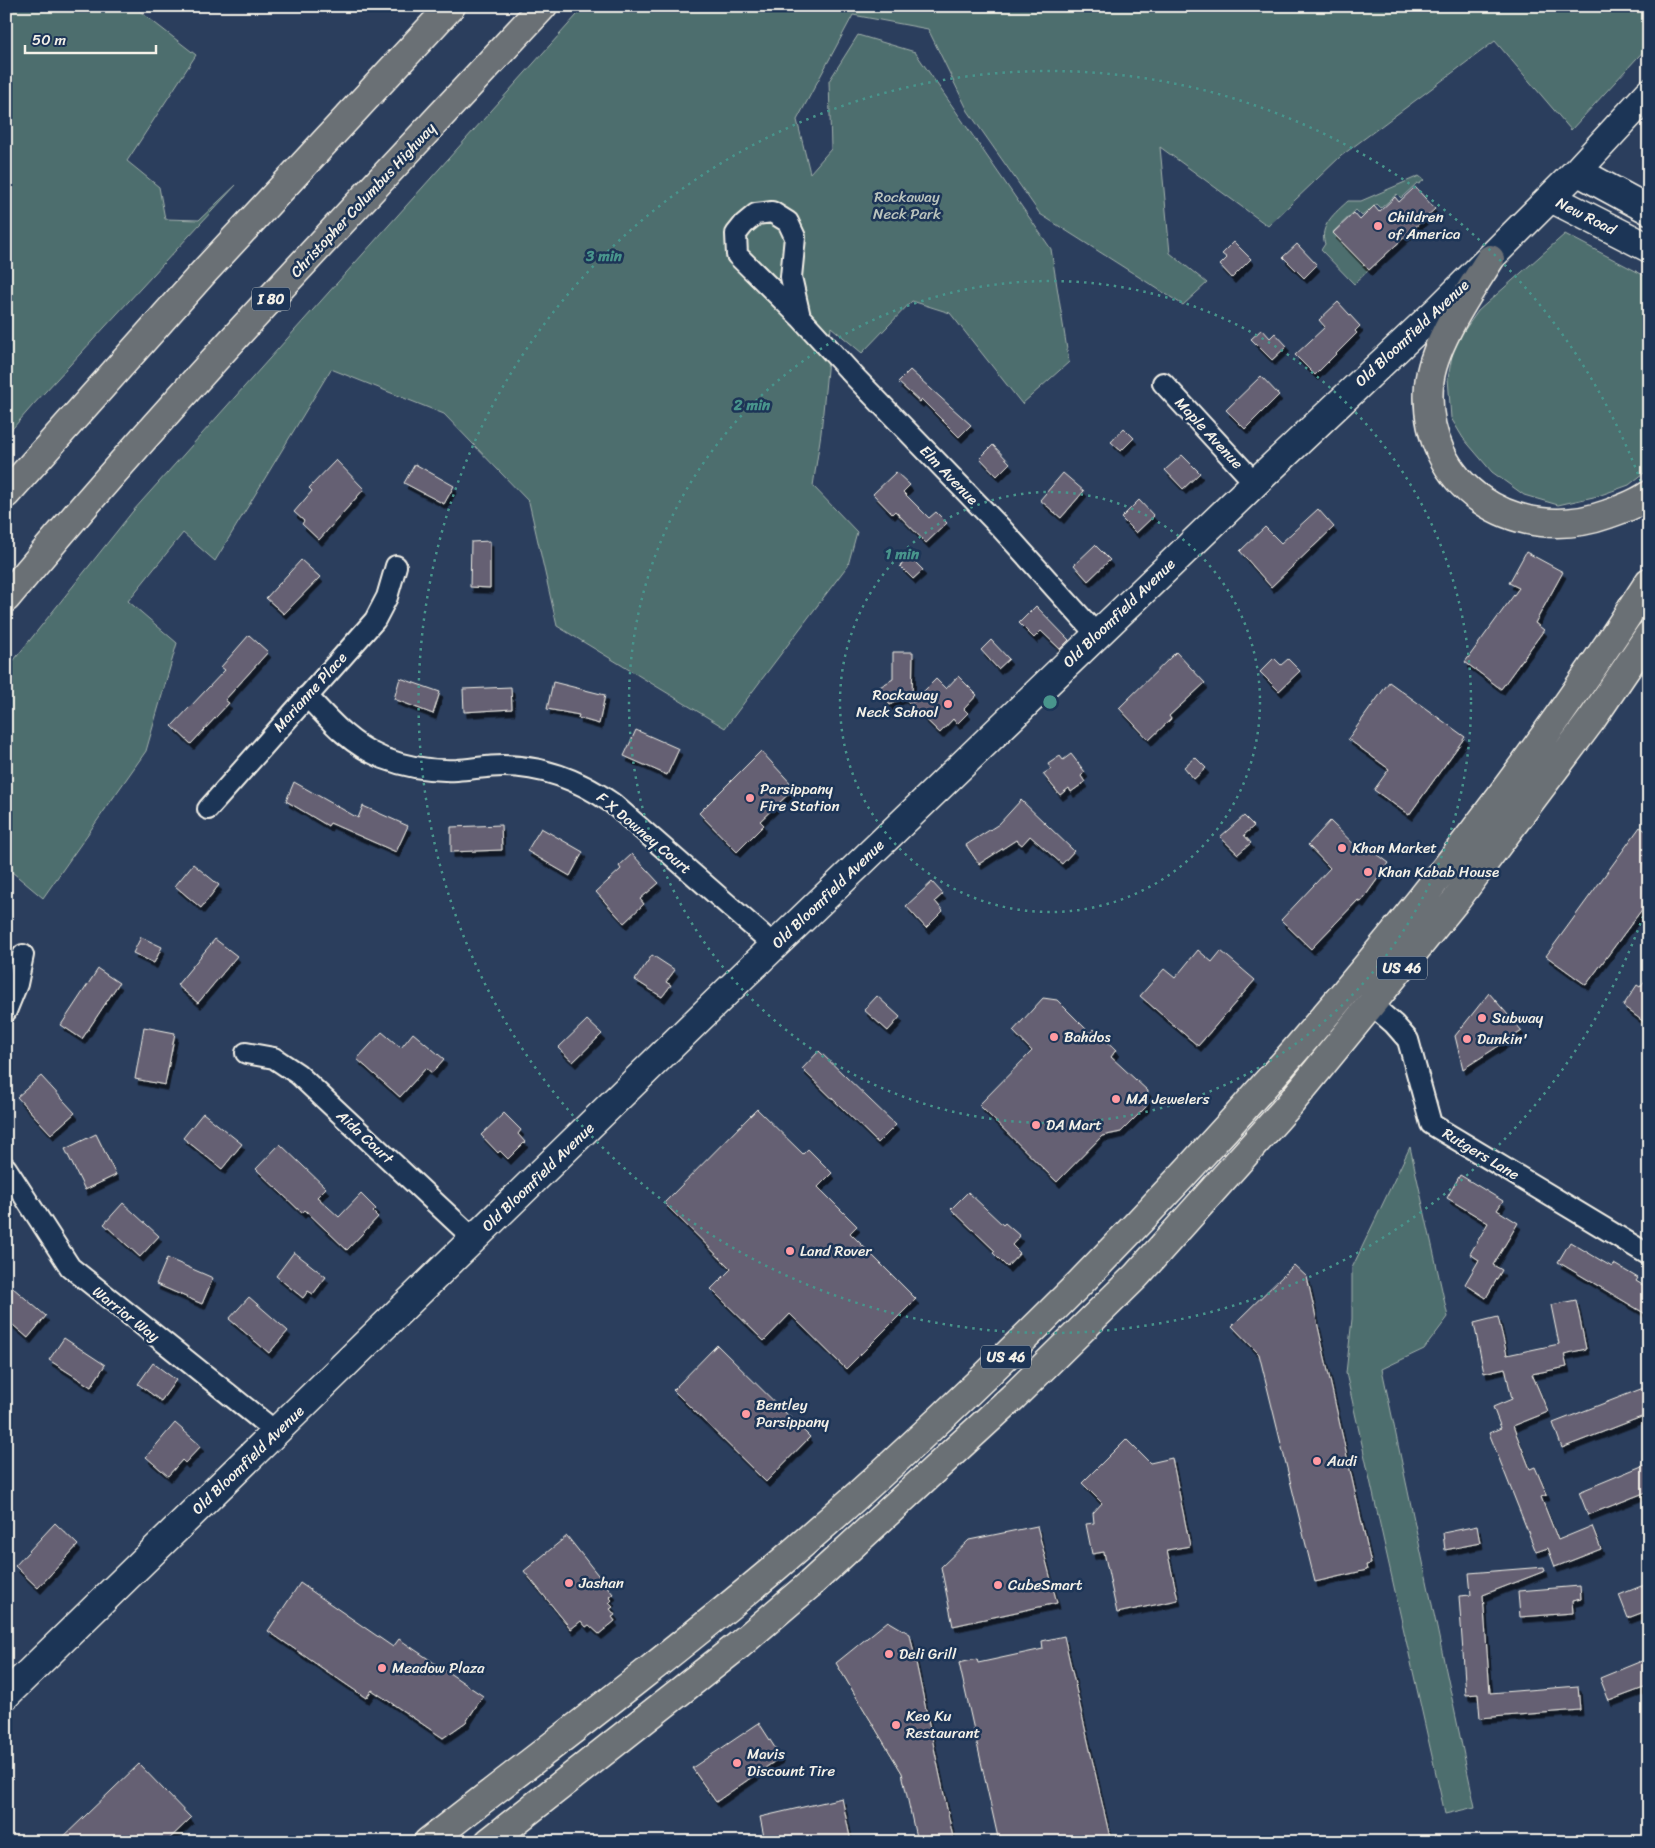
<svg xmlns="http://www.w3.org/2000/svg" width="1655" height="1848" viewBox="0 0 1655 1848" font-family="Sriracha,sans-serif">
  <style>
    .green { fill: #4e6e6e; stroke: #a1b0ab }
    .building { fill: #656173; stroke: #f4f1e8; filter: url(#shadow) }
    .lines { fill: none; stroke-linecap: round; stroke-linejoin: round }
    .street-casing { stroke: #f4f1e8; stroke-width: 24 }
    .secondary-casing { stroke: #f4f1e8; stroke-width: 31 }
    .highway-casing { stroke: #f4f1e8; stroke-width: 31 }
    .street { stroke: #1d3557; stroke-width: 20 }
    .secondary { stroke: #1d3557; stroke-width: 28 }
    .highway { stroke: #6b6f75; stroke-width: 28 }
    .ring { fill: none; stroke: #48958c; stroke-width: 2.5; stroke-dasharray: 2.5 5 }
    .poi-dot { fill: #ff9aa2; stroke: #1d3557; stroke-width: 2 }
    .labels { text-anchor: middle; stroke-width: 5; stroke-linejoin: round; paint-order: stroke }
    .shield { fill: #1d3557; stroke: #b4b9bc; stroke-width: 1 }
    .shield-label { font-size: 14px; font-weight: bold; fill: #f4f1e8 }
    .park-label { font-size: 15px; fill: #bac3bd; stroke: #1d3557 }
    .street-label { font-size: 15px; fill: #f4f1e8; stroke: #1d3557 }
    .poi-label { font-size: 15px; fill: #f4f1e8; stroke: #1d3557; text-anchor: start }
    .centre { fill: #48958c; stroke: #1d3557; stroke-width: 2.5 }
    .ring-label { font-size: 15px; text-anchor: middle; font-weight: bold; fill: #48958c; stroke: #1d3557; stroke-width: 5; stroke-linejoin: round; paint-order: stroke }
  </style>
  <defs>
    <filter id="shadow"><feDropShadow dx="3" dy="5.5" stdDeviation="0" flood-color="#0009"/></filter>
  </defs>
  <rect width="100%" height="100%" fill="#2b3e5d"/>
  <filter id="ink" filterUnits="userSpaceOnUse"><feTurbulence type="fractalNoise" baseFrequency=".02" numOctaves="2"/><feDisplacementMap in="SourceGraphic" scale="10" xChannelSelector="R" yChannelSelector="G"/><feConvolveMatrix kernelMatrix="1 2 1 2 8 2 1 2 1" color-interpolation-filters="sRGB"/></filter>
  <g filter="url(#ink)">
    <path class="green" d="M6 6H133L196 55 127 161 159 187 165 219 199 220 236 185 33 405 6 436Z
      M585 6H1649V45L1571 130 1495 41 1341 156 1268 226 1160 147 1170 253 1207 283 1183 305 1040 214 968 111 928 29 853 15 797 120 810 173 831 149 829 81 858 35 915 52 1051 249 1069 362 1022 404 950 313 912 301 862 353 831 327 821 433 813 486 857 532 848 565 725 728 557 626 529 502 444 414 331 369 215 561 183 533 128 601 177 643 146 751 43 898 6 867V670L133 511Z
      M1419 176 1424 180 1419 184 1417 183 1401 198 1397 194 1381 208 1377 204 1362 216 1356 210 1333 232 1369 270 1354 284 1321 250 1325 244C1318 226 1336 212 1348 201H1361Z
      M1565 234 1649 278V469L1629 485 1598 496 1558 505 1524 495 1492 472 1463 438 1451 418 1448 378 1454 345 1478 311Z
      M1410 1147 1448 1317 1424 1349 1382 1369 1475 1807 1445 1814 1346 1373 1352 1319V1268Z"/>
    <path class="building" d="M1415 187 1435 209 1369 270 1333 233 1354 213 1360 220 1374 206 1379 212 1395 197 1399 202Z
      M1234 242 1251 259 1232 278 1220 265 1227 258 1222 254Z
      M1297 244 1317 265 1304 278 1283 257Z
      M1338 302 1360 326 1355 331 1357 333 1315 375 1295 355 1325 327 1319 320Z
      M1262 329 1270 338 1275 333 1287 346 1272 360 1251 339Z
      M910 370 971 425 959 437 922 400 920 402 898 382Z
      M1261 376 1279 395 1245 429 1226 410Z
      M1124 428 1134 438 1121 451 1111 442Z
      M993 445 1010 463 997 476 980 458Z
      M1182 455 1200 473 1183 489 1165 470Z
      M336 460 364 489 319 540 302 524 304 521 294 512 312 491 309 488Z
      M415 464 454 486 444 504 404 483Z
      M896 472 910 485 903 492 929 518 936 512 947 523 926 543 895 511 892 514 873 494Z
      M1063 473 1084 491 1061 518 1040 500Z
      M1139 500 1154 516 1136 533 1121 518Z
      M1318 509 1334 527 1271 587 1240 551 1265 527 1281 543Z
      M490 541V588L470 587 471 542Z
      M1095 545 1110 560 1088 581 1074 565Z
      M1526 552 1563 572 1535 623 1544 630 1501 689 1465 662 1519 588 1509 583Z
      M910 557 923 570 913 579 900 566Z
      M301 560 320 577 284 614 266 598Z
      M1036 606 1069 640 1060 649 1041 631 1034 638 1019 623Z
      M249 635 268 652 225 700 229 703 191 744 172 726 225 670 221 667Z
      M991 640 1009 659 998 669 981 650Z
      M893 652H913L912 703 936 679 946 689 958 676 977 695 964 709 968 713 957 724 953 719 940 733 903 697 890 705 878 688 893 679Z
      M1176 652 1205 683 1169 716 1171 719 1149 740 1119 708Z
      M1274 658 1281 665 1288 659 1300 671 1279 691 1260 672Z
      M400 678 440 692 433 714 394 699Z
      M553 682 605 695 599 724 578 718 579 715 547 709Z
      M1389 682 1465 737 1409 815 1374 790 1389 769 1348 739Z
      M511 687 512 709 464 712 463 689Z
      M636 730 679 749 667 775 624 756Z
      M761 751 795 788 760 821 764 825 737 852 699 813Z
      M1071 754 1085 772 1081 776 1085 782 1071 792 1069 788 1060 795 1043 774 1051 769 1048 764 1060 756 1063 760Z
      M1195 757 1206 768 1194 779 1184 767Z
      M294 782 358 818 363 806 408 826 396 852 330 823 328 826 286 801Z
      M1021 800 1074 851 1062 864 1030 836 1022 845 1016 840 979 864 966 845 999 824Z
      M1244 816 1254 826 1244 835 1251 843 1238 854 1220 837Z
      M1330 821 1364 854 1369 848 1389 863 1361 902 1358 900 1311 949 1281 920 1330 868 1308 845Z
      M501 825 502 850 451 852V827Z
      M1640 827 1649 833V900L1586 985 1546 956Z
      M541 828 583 852 570 876 527 851Z
      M632 854 659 883 640 899 644 904 624 923 596 892 621 869 619 866Z
      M193 864 219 885 201 908 175 886Z
      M932 882 943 894 935 901 943 911 926 928 906 906Z
      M141 937 162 947 154 963 133 953Z
      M215 939 237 956 198 1003 177 985Z
      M1198 950 1212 962 1221 951 1255 980 1198 1046 1140 996 1164 969 1175 978Z
      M652 955 675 970 666 982 671 985 662 997 635 980Z
      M98 969 119 983 82 1039 61 1025Z
      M1649 975V1026L1623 1006 1637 985 1640 987Z
      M1489 993 1522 1031 1463 1069 1455 1036Z
      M877 996 900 1017 888 1031 864 1010Z
      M1043 998 1057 1000 1090 1033 1094 1029 1116 1050 1111 1057 1148 1091 1146 1107 1121 1132 1102 1136 1057 1182 979 1105 1032 1051 1013 1031Z
      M587 1020 602 1034 573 1062 558 1048Z
      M144 1027 175 1033 165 1085 135 1079Z
      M382 1032 401 1048 413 1033 444 1059 432 1073 426 1068 400 1097 357 1059Z
      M819 1051 896 1125 878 1143 802 1069Z
      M41 1076 75 1113 51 1134 17 1097Z
      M757 1109 803 1154 808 1149 832 1173 818 1187 857 1226 850 1233 916 1299 846 1369 790 1314 764 1341 711 1289 731 1269 664 1203Z
      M203 1113 242 1144 222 1169 183 1138Z
      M504 1113 521 1130 518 1134 525 1142 508 1159 500 1151 498 1153 481 1135Z
      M96 1134 116 1175 85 1190 65 1149Z
      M280 1144 326 1188 317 1197 339 1217 361 1194 376 1209 373 1212 378 1217 347 1250 305 1210 302 1213 256 1169Z
      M1460 1175 1503 1201 1497 1210 1518 1223 1493 1265 1502 1270 1486 1298 1465 1284 1479 1260 1470 1254 1488 1223 1447 1198Z
      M968 1192 1003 1225 1005 1223 1020 1236 1012 1245 1020 1253 1007 1267 993 1253 995 1251 951 1209Z
      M123 1203 159 1236 140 1257 104 1224Z
      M1570 1242 1612 1267 1614 1264 1638 1278 1636 1281 1649 1289V1316L1558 1262Z
      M294 1252 326 1277 313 1294 308 1291 303 1298 276 1276Z
      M167 1258 213 1278 202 1304 156 1284Z
      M1294 1265 1307 1277 1371 1564 1366 1565 1367 1570 1315 1582 1259 1354 1232 1326Z
      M6 1282 46 1316 28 1338 6 1319Z
      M249 1297 288 1331 269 1353 229 1319Z
      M1576 1300 1586 1349 1564 1354 1567 1367 1532 1374 1548 1412 1513 1426 1530 1469 1535 1467 1547 1495 1541 1497 1558 1540 1592 1526 1601 1549 1555 1567 1548 1548 1536 1552 1489 1433 1501 1428 1493 1407 1512 1399 1505 1368 1484 1373 1474 1323 1498 1317 1507 1355 1559 1344 1551 1305Z
      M64 1338 105 1365 91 1387 49 1360Z
      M717 1345 810 1437 766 1482 673 1390Z
      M153 1363 176 1380 161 1401 138 1384Z
      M1646 1387 1649 1395V1414L1562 1448 1553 1423Z
      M175 1423 201 1446 185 1463 182 1460 168 1476 146 1457Z
      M1126 1439 1150 1463 1172 1458 1190 1546 1167 1550 1178 1600 1117 1613 1104 1552 1092 1554 1086 1524 1094 1523 1093 1513 1102 1503 1082 1483Z
      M1649 1463V1491L1588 1515 1579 1492Z
      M55 1523 78 1545 38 1588 15 1566Z
      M1037 1526 1057 1603 953 1626 941 1567 969 1540Z
      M1477 1526 1480 1543 1445 1550 1443 1533Z
      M567 1536 613 1594 609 1597 612 1600 609 1603 613 1607 610 1609 615 1615 612 1617 615 1621 599 1634 589 1625 586 1627 581 1621 571 1629 524 1571Z
      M1544 1567 1545 1571 1483 1595 1490 1693 1578 1686 1580 1710 1480 1718 1478 1694 1466 1695 1459 1596 1471 1595 1469 1573Z
      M300 1583 393 1647 399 1639 483 1696 466 1722 443 1738 372 1690 366 1698 268 1631Z
      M1649 1583V1610L1628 1618 1619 1595Z
      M1580 1586 1581 1599 1572 1601 1573 1613 1520 1617 1518 1591Z
      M888 1621 910 1634 954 1842H917L902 1773 836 1663Z
      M1064 1636 1111 1842H999L959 1663 977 1659 978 1663 1043 1649 1042 1641Z
      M1649 1658V1686L1609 1701 1600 1678Z
      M759 1723 781 1757 716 1802 692 1768Z
      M139 1764 191 1818 166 1842H58Z
      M842 1798 851 1842H765L760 1817Z"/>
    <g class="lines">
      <g class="street-casing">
        <path id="street" d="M800 317 791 277 795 237 788 222 772 212 756 214 744 224 736 234 737 255 800 317 855 377 1001 528 1097 635
          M1163 383 1255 483
          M307 696C330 721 351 745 383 758 406 767 432 771 457 770 472 769 488 766 503 766 544 766 579 780 612 803L775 946
          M208 809 375 620 387 597 396 566
          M1372 1005 1394 1024 1408 1040 1431 1124 1649 1255
          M6 1011 17 984 23 955
          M246 1053 274 1058 298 1074 474 1239
          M6 1168 70 1267 276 1432"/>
      </g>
      <g class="secondary-casing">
        <path id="secondary" d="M1577 171 1649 210
          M1551 198 1649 248
          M6 1695 743 976 1255 483 1439 309 1577 171 1649 93"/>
      </g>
      <g class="highway-casing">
        <path id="highway" d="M1490 259C1469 293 1432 345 1429 385 1421 486 1516 547 1608 514 1622 509 1637 504 1649 495
          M6 494 204 272 451 6
          M6 598C176 394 362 201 543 6
          M428 1842C542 1753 658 1666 769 1573 877 1481 980 1383 1080 1283 1291 1068 1486 836 1649 582
          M489 1842 739 1645 809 1585 1013 1397 1136 1276 1289 1105 1457 899 1592 719 1649 635"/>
      </g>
      <use href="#street" class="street"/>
      <use href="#secondary" class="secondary"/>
      <use href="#highway" class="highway"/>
    </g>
  </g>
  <g class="ring">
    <circle cx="1050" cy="702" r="210"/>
    <circle cx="1050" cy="702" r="421"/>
    <path d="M1648 902A631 631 0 1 1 1648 502"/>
  </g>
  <g class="poi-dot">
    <circle cx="1378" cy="226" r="5"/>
    <circle cx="948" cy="704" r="5"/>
    <circle cx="750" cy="798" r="5"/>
    <circle cx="1342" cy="848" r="5"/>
    <circle cx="1368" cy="872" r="5"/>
    <circle cx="1482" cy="1018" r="5"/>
    <circle cx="1054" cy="1037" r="5"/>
    <circle cx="1467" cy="1039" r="5"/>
    <circle cx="1116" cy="1099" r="5"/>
    <circle cx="1036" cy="1125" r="5"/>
    <circle cx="790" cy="1251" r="5"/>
    <circle cx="746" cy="1414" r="5"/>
    <circle cx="1317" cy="1461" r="5"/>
    <circle cx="569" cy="1583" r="5"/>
    <circle cx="998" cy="1585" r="5"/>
    <circle cx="889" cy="1654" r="5"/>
    <circle cx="382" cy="1668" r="5"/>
    <circle cx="896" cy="1725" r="5"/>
    <circle cx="737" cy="1763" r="5"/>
  </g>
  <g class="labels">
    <g class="shield">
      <rect x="252" y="287.5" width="38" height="23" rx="4"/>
      <rect x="1377" y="956.5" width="50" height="23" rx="4"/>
      <rect x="981" y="1345.5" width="50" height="23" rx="4"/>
    </g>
    <g class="shield-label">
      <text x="271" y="304">I 80</text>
      <text x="1402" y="973">US 46</text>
      <text x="1006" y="1362">US 46</text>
    </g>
    <g class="park-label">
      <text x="907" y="202">Rockaway<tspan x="907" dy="17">Neck Park</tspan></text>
    </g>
    <g class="street-label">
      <text transform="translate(363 200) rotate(-47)" y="5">Christopher Columbus Highway</text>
      <text transform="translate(1586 216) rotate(27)" y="5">New Road</text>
      <text transform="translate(1412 333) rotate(-43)" y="5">Old Bloomfield Avenue</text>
      <text transform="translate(1209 433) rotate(47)" y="5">Maple Avenue</text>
      <text transform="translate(949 475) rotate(46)" y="5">Elm Avenue</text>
      <text transform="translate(1119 613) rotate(-44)" y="5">Old Bloomfield Avenue</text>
      <text transform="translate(310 692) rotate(-48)" y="5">Marianne Place</text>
      <text transform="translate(644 833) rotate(40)" y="5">F X Downey Court</text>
      <text transform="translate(828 894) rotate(-44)" y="5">Old Bloomfield Avenue</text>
      <text transform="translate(365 1137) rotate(43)" y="5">Aida Court</text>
      <text transform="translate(1481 1154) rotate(31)" y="5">Rutgers Lane</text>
      <text transform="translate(538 1177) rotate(-44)" y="5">Old Bloomfield Avenue</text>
      <text transform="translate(126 1314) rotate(38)" y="5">Warrior Way</text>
      <text transform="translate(248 1460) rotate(-44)" y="5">Old Bloomfield Avenue</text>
    </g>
    <g class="poi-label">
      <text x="1388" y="222">Children<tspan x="1388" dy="17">of America</tspan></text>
      <text x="938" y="700" text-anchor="end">Rockaway<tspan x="938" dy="17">Neck School</tspan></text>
      <text x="760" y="794">Parsippany<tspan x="760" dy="17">Fire Station</tspan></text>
      <text x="1352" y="853">Khan Market</text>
      <text x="1378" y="877">Khan Kabab House</text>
      <text x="1492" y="1023">Subway</text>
      <text x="1064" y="1042">Bahdos</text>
      <text x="1477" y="1044">Dunkin'</text>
      <text x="1126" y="1104">MA Jewelers</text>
      <text x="1046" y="1130">DA Mart</text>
      <text x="800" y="1256">Land Rover</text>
      <text x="756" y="1410">Bentley<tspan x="756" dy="17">Parsippany</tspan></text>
      <text x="1327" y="1466">Audi</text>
      <text x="579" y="1588">Jashan</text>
      <text x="1008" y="1590">CubeSmart</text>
      <text x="899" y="1659">Deli Grill</text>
      <text x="392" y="1673">Meadow Plaza</text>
      <text x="906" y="1721">Keo Ku<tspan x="906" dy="17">Restaurant</tspan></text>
      <text x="747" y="1759">Mavis<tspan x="747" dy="17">Discount Tire</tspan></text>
    </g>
  </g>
  <circle cx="1050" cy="702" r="8" class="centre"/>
  <g class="ring-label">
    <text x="604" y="261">3 min</text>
    <text x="752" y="410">2 min</text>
    <text x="902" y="559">1 min</text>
  </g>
  <rect width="1655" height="1848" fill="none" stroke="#1d3557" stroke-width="25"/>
  <rect x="12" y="12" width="1630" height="1823" fill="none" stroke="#f4f1e8" stroke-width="2" filter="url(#ink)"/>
  <path d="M25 45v8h131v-8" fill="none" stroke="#f4f1e8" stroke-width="2.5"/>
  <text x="32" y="45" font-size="15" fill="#f4f1e8" stroke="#1d3557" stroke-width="4" paint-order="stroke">50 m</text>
</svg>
